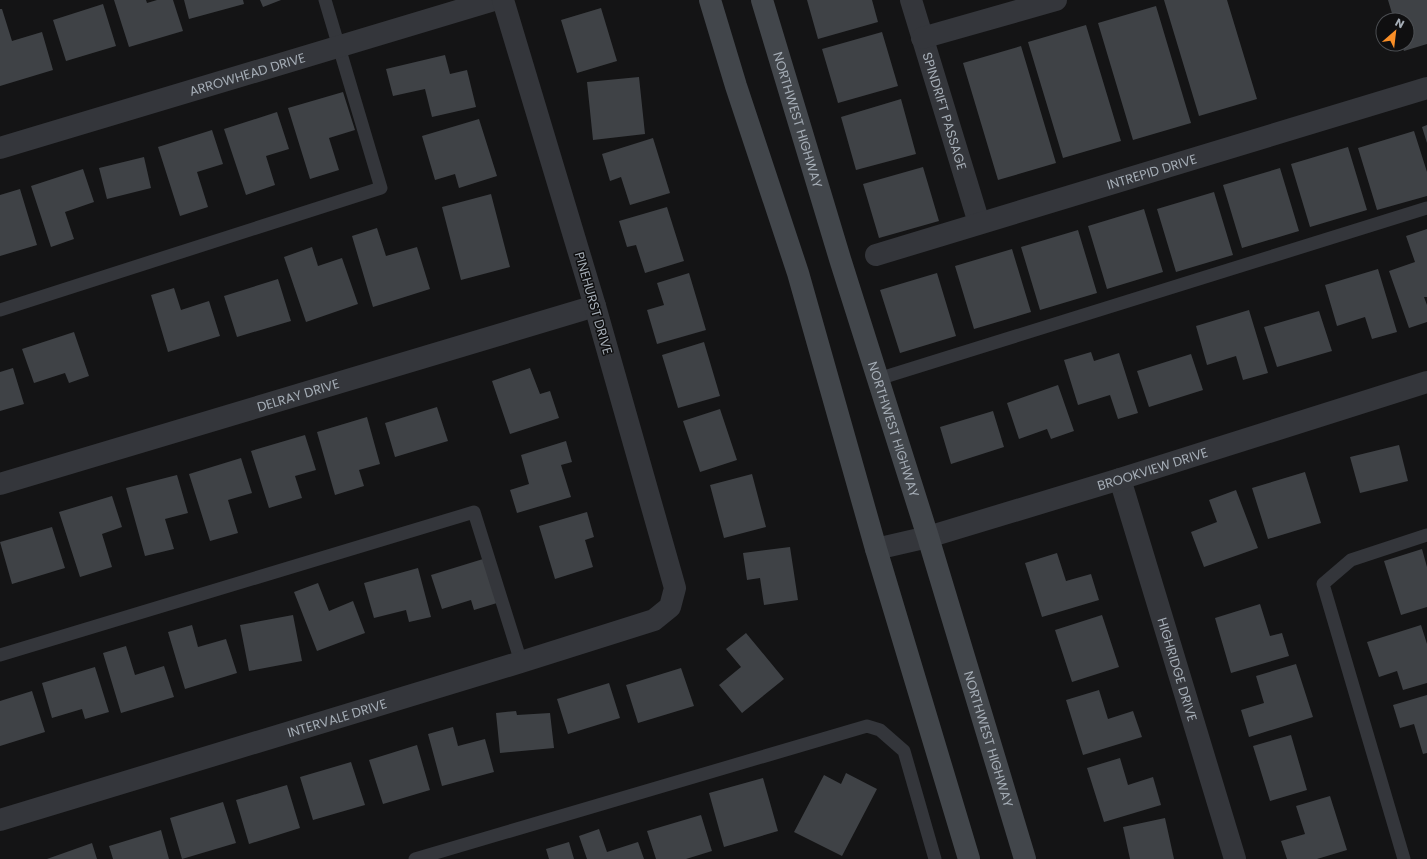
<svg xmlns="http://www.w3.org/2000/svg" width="1427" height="859" viewBox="0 0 1427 859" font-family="Poppins,sans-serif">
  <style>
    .building { fill: #3f4246 }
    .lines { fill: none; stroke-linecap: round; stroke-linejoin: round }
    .service { stroke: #34363b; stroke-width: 13 }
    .minor { stroke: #34363b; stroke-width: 22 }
    .secondary { stroke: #42464b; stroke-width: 22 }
    .labels { text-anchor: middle; stroke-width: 3; stroke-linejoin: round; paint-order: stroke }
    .street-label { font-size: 13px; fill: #a5adb6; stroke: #0f0f10 }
  </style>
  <rect width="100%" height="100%" fill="#141415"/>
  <path class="building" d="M114 0H146L147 3 157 0H173L183 31 129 47Z
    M184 0H243L244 4 189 19Z
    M260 0H281L263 7Z
    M807 0H872L878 22 818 39Z
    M1164 0H1227L1257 99 1199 116Z
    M1388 0H1427V44L1404 51 1401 44H1407V20H1394Z
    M103 4 116 46 66 61 53 20Z
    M1156 6 1191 123 1133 140 1098 23Z
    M601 8 617 61 577 73 561 20Z
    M0 9H2L12 41 42 32 53 70 0 86Z
    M1086 25 1121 141 1063 158 1028 42Z
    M882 32 898 86 838 103 822 49Z
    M1021 46 1056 163 998 180 963 63Z
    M445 55 450 74 467 70 476 107 432 117 425 89 393 96 386 69Z
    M639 77 645 134 593 140 587 82Z
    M343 92 355 130 329 138 339 170 310 179 288 108Z
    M901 99 916 154 856 170 841 117Z
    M277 112 289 149 266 156 275 185 246 195 224 129Z
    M479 119 497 176 459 188 455 174 435 180 422 136Z
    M1427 125V143L1422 127Z
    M212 130 223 164 197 172 208 207 180 216 158 147Z
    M1414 131 1427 172V196L1377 210 1358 148Z
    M653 138 670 193 630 205 621 177 610 181 602 154Z
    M1348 147 1367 210 1310 227 1291 164Z
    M144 157 151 188 107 199 99 168Z
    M923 167 939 221 879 238 863 184Z
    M1280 168 1299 231 1242 248 1223 185Z
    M83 169 94 202 65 212 74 239 51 247 31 186Z
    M20 189 37 245 0 256V195Z
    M1214 192 1233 255 1176 272 1157 209Z
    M491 194 510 267 461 280 442 207Z
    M667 207 684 261 645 273 636 245 627 247 619 221Z
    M1144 209 1163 272 1107 289 1088 226Z
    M377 228 386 256 417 247 430 289 373 307 352 236Z
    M1427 229V297H1424L1427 305V322L1409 328 1389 271 1415 262 1406 236Z
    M1078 230 1097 293 1040 310 1021 247Z
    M312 247 318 266 342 258 358 304 306 322 284 257Z
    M1012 249 1031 312 974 329 955 266Z
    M1378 269 1397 332 1372 339 1365 317 1337 326 1325 285Z
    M689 273 706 330 657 344 647 310 664 305 657 283Z
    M937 273 956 336 900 353 880 290Z
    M278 279 291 321 237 337 224 296Z
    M174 288 181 310 209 301 220 336 168 352 151 295Z
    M1249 310 1268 373 1243 380 1236 356 1207 365 1196 326Z
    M1319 311 1332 351 1277 367 1264 327Z
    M74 332 89 376 69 383 65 373 34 383 22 349Z
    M704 342 720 396 678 408 662 355Z
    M1091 352 1094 361 1119 353 1138 413 1118 419 1110 395 1078 405 1064 360Z
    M1191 354 1203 390 1149 407 1137 371Z
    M13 368 24 404 0 411V372Z
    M530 368 540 394 550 391 559 418 510 434 492 381Z
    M1058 385 1074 431 1051 439 1047 429 1019 439 1007 403Z
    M437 407 448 441 395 457 385 423Z
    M720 409 737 460 700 472 683 421Z
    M993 411 1004 447 951 464 940 427Z
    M367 417 380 464 359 470 364 486 335 495 317 432Z
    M305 435 316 470 295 476 302 498 269 508 251 451Z
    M566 441 572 462 561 465 571 497 517 513 510 490 529 484 521 455Z
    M1399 445 1408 481 1360 493 1350 457Z
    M241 458 252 493 228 500 238 533 210 541 189 474Z
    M1305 472 1321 523 1268 539 1252 488Z
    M752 474 766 527 724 538 710 485Z
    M177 475 188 513 165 519 174 549 145 556 126 488Z
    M1236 490 1258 548 1204 567 1191 532 1217 522 1209 500Z
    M112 496 122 527 102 534 112 567 80 577 59 512Z
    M587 512 594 537 585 540 593 567 555 579 539 526Z
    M52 527 65 568 12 584 0 542Z
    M790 547 798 600 764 605 760 578 747 580 743 553Z
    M1422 549 1427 567V607L1401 615 1384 561Z
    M1057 553 1066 581 1091 574 1099 600 1042 617 1025 563Z
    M483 559 497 603 474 610 471 600 442 609 431 575Z
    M418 568 431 617 409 622 406 610 374 618 364 583Z
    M318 583 329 611 353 601 365 633 317 651 294 592Z
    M1260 604 1270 636 1282 633 1289 656 1231 673 1215 618Z
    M293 615 302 661 249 671 240 625Z
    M1102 615 1119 667 1072 682 1055 630Z
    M192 625 198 647 226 639 237 673 185 689 168 632Z
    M1421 625 1427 644V683L1403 690 1397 671 1379 677 1367 642Z
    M746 633 784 679 742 713 719 685 741 667 726 649Z
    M126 646 135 675 164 666 174 697 121 713 103 653Z
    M1296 664 1313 717 1249 737 1241 710 1264 703 1256 676Z
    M95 667 109 712 85 719 82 709 52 718 42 683Z
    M681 668 694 706 638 723 626 685Z
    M609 683 620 718 568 734 557 699Z
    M1099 690 1108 719 1133 711 1142 737 1083 755 1066 700Z
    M32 691 45 732 0 746V701Z
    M1427 695V753L1423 754 1414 724 1400 728 1393 705Z
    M516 711 517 715 550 713 554 748 500 753 496 713Z
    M453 727 458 746 485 739 494 772 442 786 428 734Z
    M1291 735 1307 790 1270 801 1253 746Z
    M417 745 430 790 383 804 369 760Z
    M1120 758 1128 785 1153 777 1161 805 1104 822 1087 768Z
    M351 762 365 805 313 820 300 777Z
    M846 773 877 789 842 856 794 832 824 775 841 784Z
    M763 778 778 831 724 847 709 793Z
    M287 785 300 828 249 844 236 800Z
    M1330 796 1347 850 1317 859H1287L1281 841 1305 834 1296 806Z
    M223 802 236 843 182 859 170 818Z
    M701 815 712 851 686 859H656L647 831Z
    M1165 818 1174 859H1130L1123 827Z
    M599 829 607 852 638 842 644 859H587L579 836Z
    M161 830 169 859H113L109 846Z
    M569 842 574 859H549L546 849Z
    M92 843 97 859H47Z"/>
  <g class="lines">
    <path class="service" d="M0 310 381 188 325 0
      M878 379 1427 208
      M0 655 474 512 521 662
      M415 859 867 726 880 730 904 751 935 859
      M1404 859 1323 584 1351 560 1427 535"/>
    <g class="minor">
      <path id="s1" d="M911 0 979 223"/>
      <path d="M922 38 1056 0"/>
      <path id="s2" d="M0 148 494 0"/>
      <path id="s3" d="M876 255 1427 88"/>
      <path id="s4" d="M1120 479 1235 859"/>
      <path id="s5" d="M0 484 595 306"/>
      <path id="s6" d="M876 549 928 537 1120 479 1427 382"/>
      <path id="s7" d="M0 820 521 662 654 620 670 607 675 588 595 306 503 0"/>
    </g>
    <g class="secondary">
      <path d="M710 0 736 86 798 273 876 549 969 859"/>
      <path id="s8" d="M762 0 840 259 928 537 1025 859"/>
    </g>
  </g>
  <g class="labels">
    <g class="street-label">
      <text dy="5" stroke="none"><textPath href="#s2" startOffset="258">ARROWHEAD DRIVE</textPath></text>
      <text dy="5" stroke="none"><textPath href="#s1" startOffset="116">SPINDRIFT PASSAGE</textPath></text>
      <text dy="5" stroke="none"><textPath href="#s8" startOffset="125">NORTHWEST HIGHWAY</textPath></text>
      <text dy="5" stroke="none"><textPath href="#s3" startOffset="288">INTREPID DRIVE</textPath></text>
      <text transform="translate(594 303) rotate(74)" y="5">PINEHURST DRIVE</text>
      <text dy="5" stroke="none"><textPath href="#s5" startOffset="311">DELRAY DRIVE</textPath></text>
      <text dy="5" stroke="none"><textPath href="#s8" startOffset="449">NORTHWEST HIGHWAY</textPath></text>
      <text dy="5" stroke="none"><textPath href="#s6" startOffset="288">BROOKVIEW DRIVE</textPath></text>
      <text dy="5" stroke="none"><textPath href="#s4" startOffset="199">HIGHRIDGE DRIVE</textPath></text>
      <text dy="5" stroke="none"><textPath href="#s7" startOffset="352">INTERVALE DRIVE</textPath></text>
      <text dy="5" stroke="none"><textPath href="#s8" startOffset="773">NORTHWEST HIGHWAY</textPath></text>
    </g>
  </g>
  <g transform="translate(1395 32) rotate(28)"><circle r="19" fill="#0f0f10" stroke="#4b4e52"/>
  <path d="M0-3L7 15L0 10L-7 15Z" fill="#fa8f27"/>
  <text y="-6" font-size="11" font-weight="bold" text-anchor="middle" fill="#a5adb6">N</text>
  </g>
</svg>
